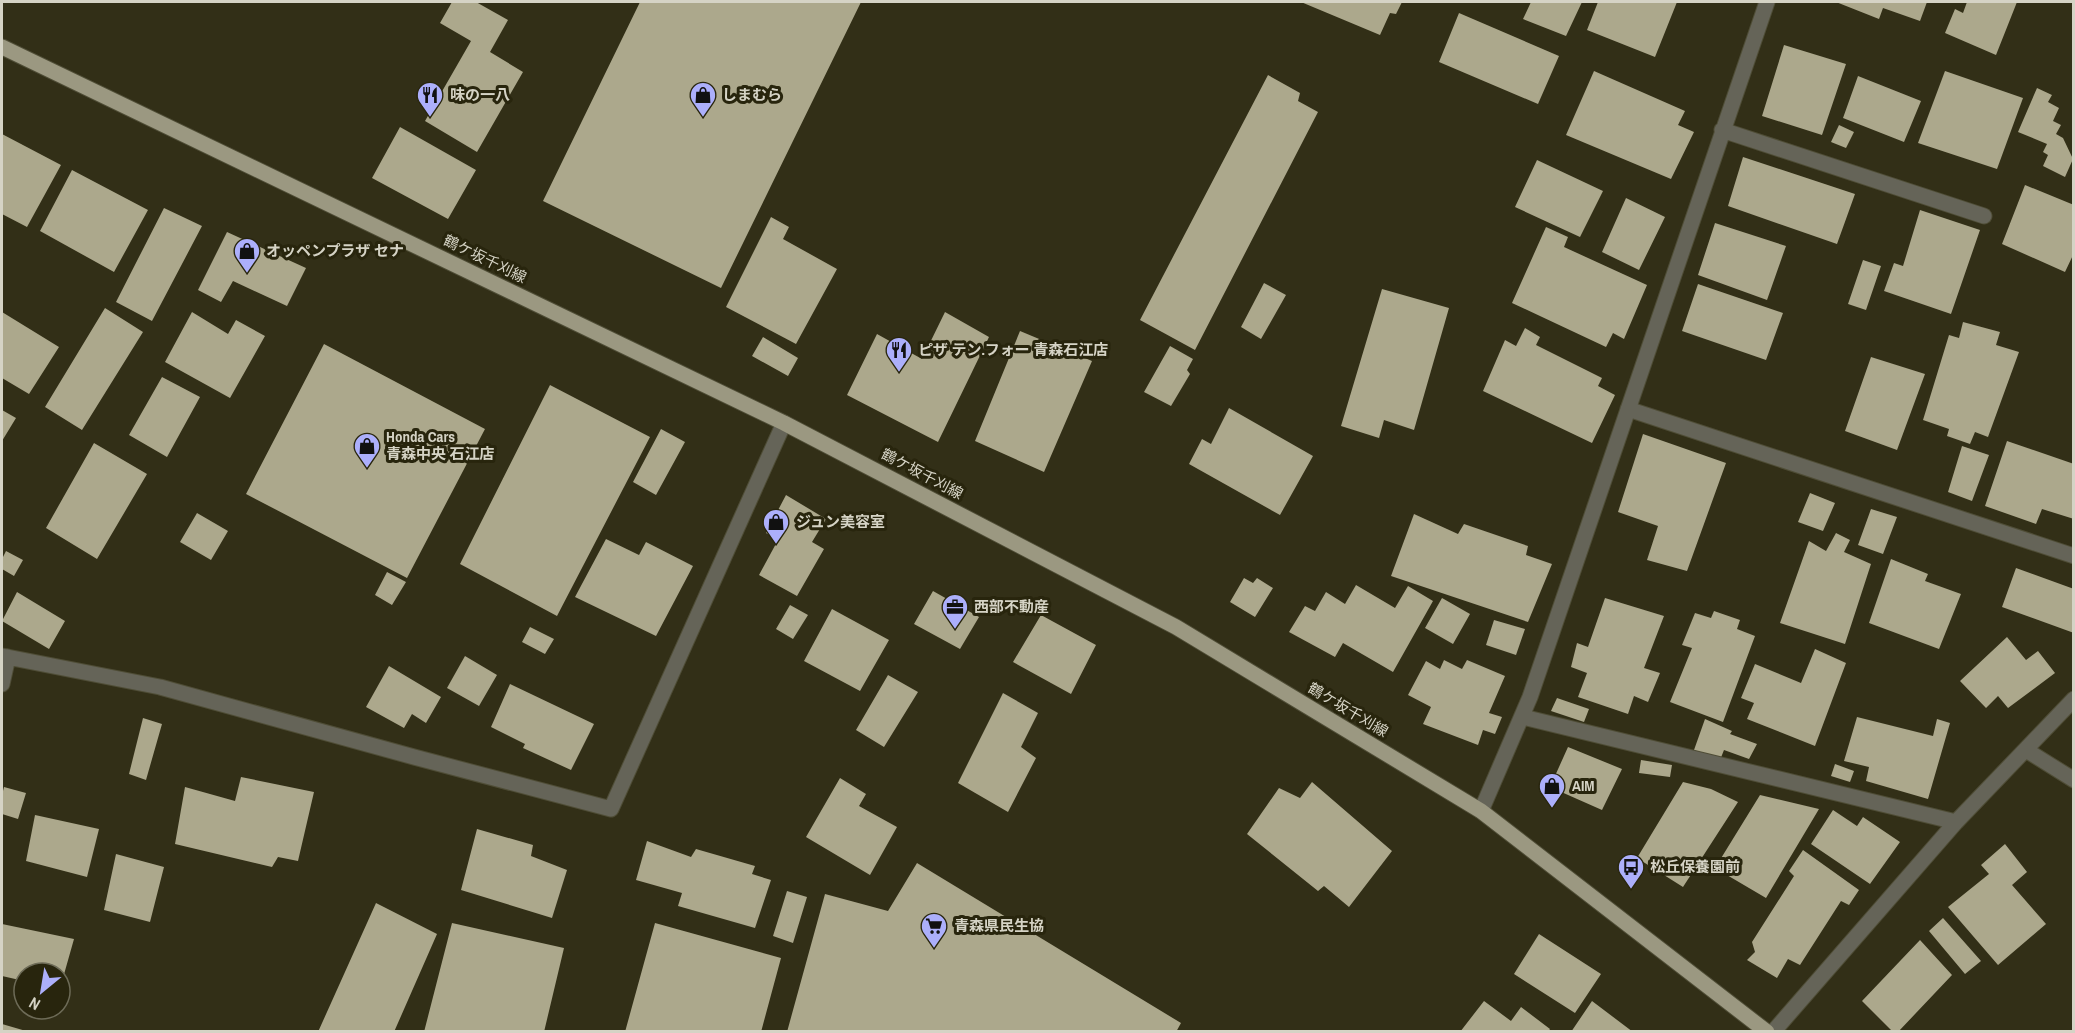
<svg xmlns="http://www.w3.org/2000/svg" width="2075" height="1033" viewBox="0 0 2075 1033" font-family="'Archivo Narrow','Noto Sans JP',sans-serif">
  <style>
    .building { fill: #aca88c }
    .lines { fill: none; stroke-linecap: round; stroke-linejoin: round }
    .minor-casing { stroke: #4f4d36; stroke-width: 17 }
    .major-casing { stroke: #4f4d36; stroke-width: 17 }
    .minor { stroke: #656458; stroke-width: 15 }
    .major { stroke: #9b9881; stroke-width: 15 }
    .labels { text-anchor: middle; stroke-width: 6; stroke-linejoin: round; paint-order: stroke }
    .poi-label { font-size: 15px; font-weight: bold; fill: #d5d3c5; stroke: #28250d; text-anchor: start }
    .street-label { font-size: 15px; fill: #d5d3c5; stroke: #28250d }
  </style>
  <rect width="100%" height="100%" fill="#322f17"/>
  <path class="building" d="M452 2H476L508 20 490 52 523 72 477 152 425 121 471 41 440 23Z
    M640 2H861L721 288 543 201Z
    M1301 2H1402L1396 14 1390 13 1380 35Z
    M1531 2H1582L1566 36 1523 19Z
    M1598 2H1677L1655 57 1587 30Z
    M1836 2H1927L1920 21 1883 8 1879 19Z
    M1967 2H2017L1996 55 1945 33 1955 9 1963 13Z
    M1459 13 1559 56 1538 104 1439 62Z
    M1784 45 1846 64 1822 135 1762 116Z
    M1594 71 1685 111 1678 125 1694 132 1671 179 1566 135Z
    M1945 71 2023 98 1997 169 1918 143Z
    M1268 75 1300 93 1298 101 1318 112 1195 350 1140 320Z
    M1858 76 1921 101 1904 142 1843 118Z
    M2037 88 2052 95 2048 102 2059 108 2053 121 2061 125 2056 134 2063 138 2073 159 2065 177 2043 166 2048 155 2043 152 2047 144 2018 132Z
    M1839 125 1854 132 1846 148 1831 142Z
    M400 127 476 170 448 219 372 178Z
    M2 134 61 165 27 227 2 214Z
    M1743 157 1855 194 1837 244 1728 206Z
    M1537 160 1603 191 1580 237 1515 207Z
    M72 170 148 210 114 272 40 231Z
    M2025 185 2074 205V253L2065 272 2002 244Z
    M1626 198 1665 217 1639 270 1602 252Z
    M164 208 202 226 152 321 116 302Z
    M1920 210 1980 230 1951 314 1884 291 1894 263 1903 266Z
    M771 217 789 227 783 239 837 269 796 344 726 307Z
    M1715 223 1786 246 1767 300 1698 275Z
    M1546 227 1568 237 1564 247 1647 285 1624 339 1613 333 1606 347 1512 303Z
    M227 232 306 268 287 306 233 281 221 302 198 290Z
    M1863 260 1881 266 1866 310 1848 304Z
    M1264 283 1286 295 1261 339 1241 327Z
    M1698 284 1783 313 1766 360 1682 331Z
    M1382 289 1449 308 1414 430 1384 420 1379 438 1341 426Z
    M105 308 143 332 82 430 45 407Z
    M2 312 59 347 29 394 2 378Z
    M192 312 228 334 236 320 265 336 230 398 165 362Z
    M945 312 989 337 938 442 847 395 877 334 922 359Z
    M1963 322 2000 332 1996 345 2019 352 1988 437 1975 432 1970 444 1947 436 1949 429 1923 420 1949 335 1959 338Z
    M1525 328 1540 337 1536 345 1602 378 1598 386 1615 395 1592 443 1483 391 1505 340 1516 346Z
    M1020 331 1092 361 1044 472 975 441Z
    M763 337 798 358 788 376 752 356Z
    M324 344 485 429 407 578 246 494Z
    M1170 346 1193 359 1187 370 1190 374 1171 406 1144 392Z
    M1871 357 1925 374 1897 450 1845 431Z
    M162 377 200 397 167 457 129 435Z
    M550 385 650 437 557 616 460 564Z
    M1229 408 1313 456 1280 515 1189 464 1202 439 1211 444Z
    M2 410 16 418 2 441Z
    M661 429 685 442 656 495 633 482Z
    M1643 434 1726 463 1687 571 1647 560 1658 526 1618 512Z
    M2007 441 2074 464V519L2042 509 2036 524 1985 506Z
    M94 443 147 474 97 559 46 528Z
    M1962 446 1989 455 1972 501 1948 492Z
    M1810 493 1835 503 1823 531 1798 522Z
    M786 495 826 519 812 542 824 549 797 596 759 575 778 540 766 533Z
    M1871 509 1897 517 1883 554 1858 545Z
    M197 513 228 531 211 560 180 542Z
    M1414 514 1458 534 1464 524 1528 546 1526 555 1552 564 1528 622 1391 576Z
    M1836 533 1850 540 1844 552 1871 564 1845 644 1780 623 1809 541 1826 551Z
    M606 539 639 555 646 542 693 566 656 636 575 597Z
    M6 551 23 560 14 576 2 569V559Z
    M1891 559 1928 574 1925 581 1961 594 1939 649 1869 623Z
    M2016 568 2074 589V633L2002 607Z
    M387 572 406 582 392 605 375 595Z
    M1244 578 1253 583 1257 578 1273 588 1255 617 1230 602Z
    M1356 585 1395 608 1408 586 1433 601 1393 672 1343 643 1335 657 1289 632 1305 606 1315 611 1326 592 1345 604Z
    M933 591 979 617 960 649 914 624Z
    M17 592 65 621 49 649 2 621Z
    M1442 598 1470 614 1453 644 1425 628Z
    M1605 598 1664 616 1644 668 1660 673 1648 702 1634 696 1628 714 1578 697 1587 673 1571 667 1577 643 1588 647Z
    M790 605 808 615 793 639 776 629Z
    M832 609 889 640 860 691 804 661Z
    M1714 611 1740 620 1737 629 1755 636 1723 722 1670 702 1692 648 1682 645 1695 613 1711 618Z
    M1041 615 1096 645 1071 694 1013 662Z
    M1494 620 1525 629 1516 655 1486 645Z
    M530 627 554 639 545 654 522 642Z
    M2007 637 2026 660 2038 651 2055 673 2008 708 1998 696 1986 708 1960 681Z
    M1815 649 1846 663 1815 746 1747 719 1754 703 1741 698 1755 664 1801 683Z
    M465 656 497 675 479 706 447 688Z
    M1444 660 1462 669 1467 660 1505 676 1489 713 1502 717 1495 734 1483 730 1478 745 1423 724 1431 707 1408 695 1426 661 1440 669Z
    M389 666 441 697 426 723 412 714 404 728 366 707Z
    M888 675 918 692 884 747 856 730Z
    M510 684 594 724 571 770 523 748 525 744 491 727Z
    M1003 693 1038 713 1021 747 1036 758 1008 812 958 783Z
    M1557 698 1589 709 1584 722 1551 711Z
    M1857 717 1933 736 1937 719 1950 723 1928 799 1866 781 1869 767 1844 761Z
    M143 718 162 724 146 780 129 774Z
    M1705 719 1732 731 1730 734 1757 744 1749 759 1724 750 1720 760 1694 750Z
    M1568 747 1622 769 1602 810 1550 787Z
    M1641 760 1672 765 1670 777 1639 773Z
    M1835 764 1854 771 1850 782 1831 776Z
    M241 777 314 792 298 861 278 857 272 867 175 844 185 787 235 801Z
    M840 778 866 794 859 806 897 827 870 875 806 837Z
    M1312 782 1392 851 1349 907 1324 886 1318 891 1247 834 1279 788 1300 798Z
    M1683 782 1711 789 1738 802 1683 887 1637 858Z
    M4 787 26 793 18 819 2 814V795Z
    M1760 795 1819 809 1766 898 1715 868Z
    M1833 810 1857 826 1863 817 1900 842 1870 884 1811 844Z
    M35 815 99 829 87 877 26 861Z
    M477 829 533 845 531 856 567 870 552 918 461 890Z
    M647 841 691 857 696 849 755 866 752 874 771 880 755 928 678 906 682 893 636 880Z
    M2005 844 2027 872 2012 885 2046 924 1998 965 1948 907 1989 874 1981 865Z
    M1803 850 1859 890 1849 905 1841 901 1800 965 1788 959 1777 978 1747 960 1755 952 1752 942 1794 876 1789 871Z
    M116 854 164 867 150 922 104 910Z
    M917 863 1181 1023 1176 1032H787L825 894 888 911Z
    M787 891 807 897 793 943 773 936Z
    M376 903 437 934 394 1032H318Z
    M1943 918 1981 961 1965 974 1929 931Z
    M452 923 564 948 544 1032H424Z
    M655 923 781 958 761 1032H625Z
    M2 924 74 939 61 985 60 973H24V981L2 976Z
    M1539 934 1601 974 1575 1013 1514 974Z
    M1920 940 1952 975 1898 1032H1893L1862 1001Z
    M1484 1001 1511 1021 1521 1007 1550 1029 1548 1032H1460Z
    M1592 1001 1633 1032H1571Z
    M2 1024 26 1031V1032H2Z"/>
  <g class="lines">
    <g class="minor-casing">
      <path id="minor" d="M1722 130 1984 216
        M1628 409 2074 556
        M2 656 160 687 414 757 611 809 784 423
        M2 684 8 657
        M1523 717 1956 822
        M2026 750 2074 780
        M1481 811 1530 697 1767 2
        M1773 1032 1956 822 2074 699"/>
    </g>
    <g class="major-casing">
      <path id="major" d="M2 47 784 423 1176 627 1481 811 1767 1032"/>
    </g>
    <use href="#minor" class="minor"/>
    <use href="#major" class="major"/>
  </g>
  <defs>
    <g id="restaurant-pin" transform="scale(1.35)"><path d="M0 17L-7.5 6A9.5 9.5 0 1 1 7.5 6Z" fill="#acaffb" stroke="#28250d"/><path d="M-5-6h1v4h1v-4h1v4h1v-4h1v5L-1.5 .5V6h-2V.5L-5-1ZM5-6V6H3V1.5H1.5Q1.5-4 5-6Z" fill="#111"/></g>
    <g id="shop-pin" transform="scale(1.35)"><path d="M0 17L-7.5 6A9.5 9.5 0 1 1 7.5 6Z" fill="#acaffb" stroke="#28250d"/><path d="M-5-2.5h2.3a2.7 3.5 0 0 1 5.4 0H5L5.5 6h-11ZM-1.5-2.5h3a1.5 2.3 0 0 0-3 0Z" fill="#111"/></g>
    <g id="office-pin" transform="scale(1.35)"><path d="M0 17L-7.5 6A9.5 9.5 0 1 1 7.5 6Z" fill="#acaffb" stroke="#28250d"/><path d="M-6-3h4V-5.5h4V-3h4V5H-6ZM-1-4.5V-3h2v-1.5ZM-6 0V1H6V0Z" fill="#111"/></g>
    <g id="bus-pin" transform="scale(1.35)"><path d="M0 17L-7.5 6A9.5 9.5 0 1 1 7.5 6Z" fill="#acaffb" stroke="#28250d"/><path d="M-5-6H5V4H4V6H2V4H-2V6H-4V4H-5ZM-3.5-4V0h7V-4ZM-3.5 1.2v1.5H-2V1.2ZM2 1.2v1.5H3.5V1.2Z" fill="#111"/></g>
    <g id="supermarket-pin" transform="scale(1.35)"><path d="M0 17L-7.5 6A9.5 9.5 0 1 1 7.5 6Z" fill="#acaffb" stroke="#28250d"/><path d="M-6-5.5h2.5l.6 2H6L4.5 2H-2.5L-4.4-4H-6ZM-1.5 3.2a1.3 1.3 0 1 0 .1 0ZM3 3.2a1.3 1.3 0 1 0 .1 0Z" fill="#111"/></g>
  </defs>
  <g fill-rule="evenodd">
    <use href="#restaurant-pin" x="430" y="95"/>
    <use href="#shop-pin" x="703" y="95"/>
    <use href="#shop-pin" x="247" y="251"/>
    <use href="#restaurant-pin" x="899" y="350"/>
    <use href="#shop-pin" x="367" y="446"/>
    <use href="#shop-pin" x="776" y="522"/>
    <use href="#office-pin" x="955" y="607"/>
    <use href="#shop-pin" x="1552" y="786"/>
    <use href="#bus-pin" x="1631" y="867"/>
    <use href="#supermarket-pin" x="934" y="926"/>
  </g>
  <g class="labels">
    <g class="poi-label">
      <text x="450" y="100">味の一八</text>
      <text x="722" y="100">しまむら</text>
      <text x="266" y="256">オッペンプラザ セナ</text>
      <text x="918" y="355">ピザ テン.フォー 青森石江店</text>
      <text x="386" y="442">Honda Cars<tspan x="386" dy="17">青森中央 石江店</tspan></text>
      <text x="796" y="527">ジュン美容室</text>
      <text x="974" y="612">西部不動産</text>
      <text x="1572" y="791">AIM</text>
      <text x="1650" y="872">松丘保養園前</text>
      <text x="954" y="931">青森県民生協</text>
    </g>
    <g class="street-label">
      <text transform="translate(485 259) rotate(26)" y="5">鶴ケ坂千刈線</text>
      <text transform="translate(922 474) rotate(28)" y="5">鶴ケ坂千刈線</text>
      <text transform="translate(1348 710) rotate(31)" y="5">鶴ケ坂千刈線</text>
    </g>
  </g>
  <rect width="2075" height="1033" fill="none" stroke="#d5d3c5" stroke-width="6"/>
  <g transform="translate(42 991) rotate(210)"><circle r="28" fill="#28250d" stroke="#6d6b57" stroke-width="1.5"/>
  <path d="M0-4.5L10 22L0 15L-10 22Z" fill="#acaffb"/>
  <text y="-9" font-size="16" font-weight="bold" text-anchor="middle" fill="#d5d3c5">N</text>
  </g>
</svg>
